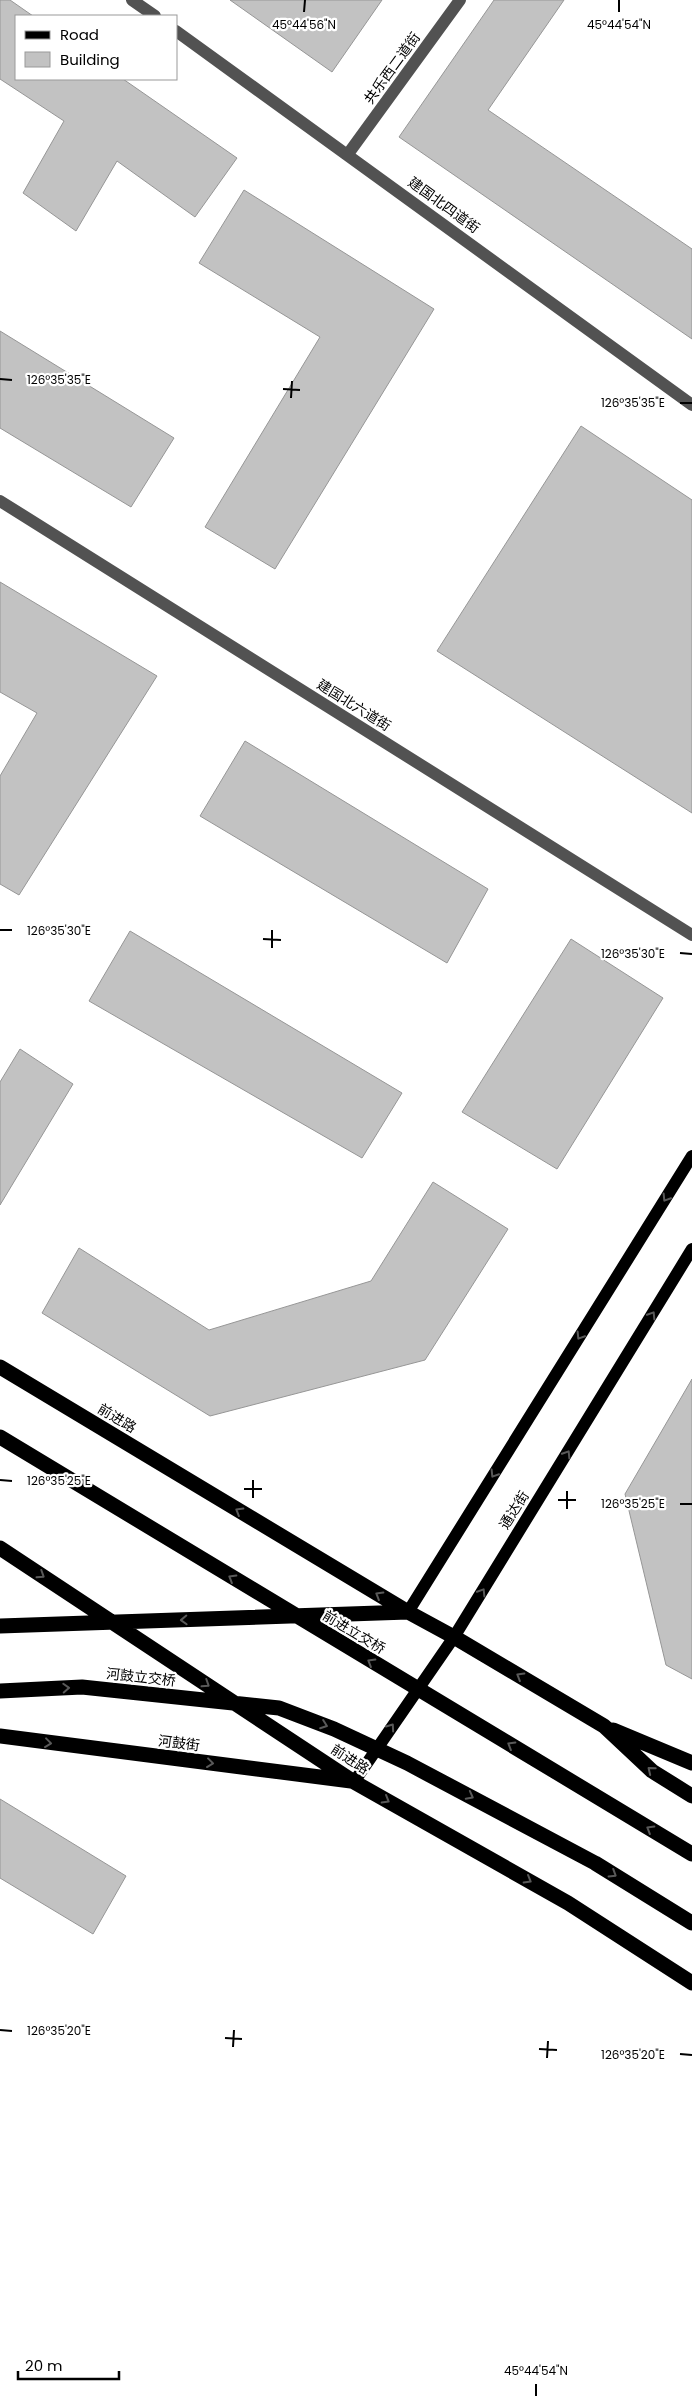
<svg xmlns="http://www.w3.org/2000/svg" width="692" height="2396" viewBox="0 0 692 2396" font-family="Poppins,'Noto Sans SC',sans-serif">
  <style>
    .building { fill: #c2c2c2; stroke: #969696 }
    .lines { fill: none; stroke-linecap: round; stroke-linejoin: round }
    .minor { stroke: #525252; stroke-width: 12 }
    .major { stroke: #000; stroke-width: 12 }
    .highway { stroke: #000; stroke-width: 15 }
    .oneway { stroke: #595959 }
    .ticks { fill: none; stroke: #000; stroke-width: 2 }
    .labels { text-anchor: middle; stroke-width: 4.5; stroke-linejoin: round; paint-order: stroke }
    .street-label { font-size: 14px; fill: #000; stroke: #fff }
    .ticks-label { font-size: 12px; text-anchor: middle; fill: #000; stroke: #fff; stroke-width: 4.5; stroke-linejoin: round; paint-order: stroke }
  </style>
  <rect width="100%" height="100%" fill="#fff"/>
  <path class="building" d="M0 0H10L33 16H16V79H123L237 158 195 217 117 161 76 231 23 193 64 121 0 79Z
    M230 0H382L332 72Z
    M494 0H564L488 110 692 249V339L399 137Z
    M244 190 434 309 275 569 205 527 320 337 199 263Z
    M0 331 174 438 131 507 0 428Z
    M581 426 692 500V813L437 651Z
    M0 582 157 676 19 895 0 884V776L37 713 0 692Z
    M245 741 488 889 447 963 200 816Z
    M130 931 402 1093 362 1158 89 1001Z
    M571 939 663 998 557 1169 462 1112Z
    M20 1049 73 1084 0 1205V1082Z
    M433 1182 508 1229 425 1360 210 1416 42 1313 79 1248 209 1330 371 1281Z
    M692 1379V1679L666 1665 625 1494Z
    M0 1799 126 1876 93 1934 0 1878Z"/>
  <g class="lines">
    <path class="minor" d="M132 0 155 16
      M176 31 692 405
      M348 154 460 0
      M0 501 692 935"/>
    <path class="major" d="M408 1612 692 1156
      M354 1782 454 1637 692 1249"/>
    <path class="highway" d="M0 1367 408 1612 454 1637 604 1726 652 1771 692 1796
      M0 1437 692 1854
      M0 1548 354 1782 568 1903 692 1983
      M0 1626 408 1612
      M0 1691 82 1687 279 1708 334 1729 407 1763 595 1863 692 1923
      M613 1730 692 1763
      M0 1736 351 1781"/>
  </g>
  <defs><path id="oneway-chevron" d="M-2-3.5L2.5 0L-2 3.5" fill="none" stroke-width="1.6" stroke-linecap="round" stroke-linejoin="round" transform="scale(1.25)"/></defs>
  <g class="oneway">
    <use href="#oneway-chevron" transform="translate(666 1198) rotate(122)"/>
    <use href="#oneway-chevron" transform="translate(652 1315) rotate(-58)"/>
    <use href="#oneway-chevron" transform="translate(580 1336) rotate(122)"/>
    <use href="#oneway-chevron" transform="translate(567 1454) rotate(-58)"/>
    <use href="#oneway-chevron" transform="translate(494 1474) rotate(122)"/>
    <use href="#oneway-chevron" transform="translate(239 1511) rotate(-149)"/>
    <use href="#oneway-chevron" transform="translate(41 1575) rotate(33)"/>
    <use href="#oneway-chevron" transform="translate(232 1578) rotate(-149)"/>
    <use href="#oneway-chevron" transform="translate(482 1592) rotate(-58)"/>
    <use href="#oneway-chevron" transform="translate(379 1595) rotate(-149)"/>
    <use href="#oneway-chevron" transform="translate(184 1620) rotate(178)"/>
    <use href="#oneway-chevron" transform="translate(371 1662) rotate(-149)"/>
    <use href="#oneway-chevron" transform="translate(520 1676) rotate(-149)"/>
    <use href="#oneway-chevron" transform="translate(206 1684) rotate(33)"/>
    <use href="#oneway-chevron" transform="translate(66 1688) rotate(-3)"/>
    <use href="#oneway-chevron" transform="translate(324 1725) rotate(20)"/>
    <use href="#oneway-chevron" transform="translate(391 1727) rotate(-55)"/>
    <use href="#oneway-chevron" transform="translate(48 1743) rotate(7)"/>
    <use href="#oneway-chevron" transform="translate(511 1745) rotate(-149)"/>
    <use href="#oneway-chevron" transform="translate(210 1763) rotate(7)"/>
    <use href="#oneway-chevron" transform="translate(651 1770) rotate(-141)"/>
    <use href="#oneway-chevron" transform="translate(470 1796) rotate(28)"/>
    <use href="#oneway-chevron" transform="translate(386 1800) rotate(30)"/>
    <use href="#oneway-chevron" transform="translate(650 1829) rotate(-149)"/>
    <use href="#oneway-chevron" transform="translate(613 1874) rotate(32)"/>
    <use href="#oneway-chevron" transform="translate(528 1880) rotate(30)"/>
  </g>
  <path class="ticks" d="M304 12 305 0M619 12V0M0 379 12 380M283 389 300 390M291 398 292 381M680 403H692M0 930H12M263 939 281 940M272 948V930M680 953 692 954M0 1480 12 1481M244 1489H262M253 1498V1480M558 1500H576M680 1504H692M567 1509V1491M0 2030 12 2031M225 2038 242 2039M233 2047 234 2030M539 2049 557 2050M680 2054 692 2055M547 2058 548 2041M536 2396V2384"/>
  <g class="labels">
    <g class="street-label">
      <text transform="translate(392 68) rotate(-54)" y="5">共乐西二道街</text>
      <text transform="translate(444 205) rotate(36)" y="5">建国北四道街</text>
      <text transform="translate(354 705) rotate(32)" y="5">建国北六道街</text>
      <text transform="translate(117 1418) rotate(31)" y="5">前进路</text>
      <text transform="translate(514 1510) rotate(-58)" y="5">通达街</text>
      <text transform="translate(354 1632) rotate(31)" y="5">前进立交桥</text>
      <text transform="translate(141 1677) rotate(6)" y="5">河鼓立交桥</text>
      <text transform="translate(179 1743) rotate(7)" y="5">河鼓街</text>
      <text transform="translate(350 1759) rotate(33)" y="5">前进路</text>
    </g>
  </g>
  <g class="ticks-label">
    <text x="304" y="29">45°44'56"N</text>
    <text x="619" y="29">45°44'54"N</text>
    <text x="59" y="384">126°35'35"E</text>
    <text x="633" y="407">126°35'35"E</text>
    <text x="59" y="935">126°35'30"E</text>
    <text x="633" y="958">126°35'30"E</text>
    <text x="59" y="1485">126°35'25"E</text>
    <text x="633" y="1508">126°35'25"E</text>
    <text x="59" y="2035">126°35'20"E</text>
    <text x="633" y="2059">126°35'20"E</text>
    <text x="536" y="2375">45°44'54"N</text>
  </g>
  <rect x="15" y="15" width="162" height="65" fill="#ffffff" stroke="#999999"/>
  <rect x="25" y="31" width="25" height="8" fill="#000000" stroke="#999999"/>
  <text x="60" y="40" font-size="15" fill="#000000">Road</text>
  <rect x="25" y="52" width="25" height="15" fill="#c2c2c2" stroke="#999999"/>
  <text x="60" y="65" font-size="15" fill="#000000">Building</text>
  <path d="M18 2371v8h101v-8" fill="none" stroke="#000000" stroke-width="2.5"/>
  <text x="25" y="2371" font-size="15" fill="#000000" stroke="#ffffff" stroke-width="4" paint-order="stroke">20 m</text>
</svg>
